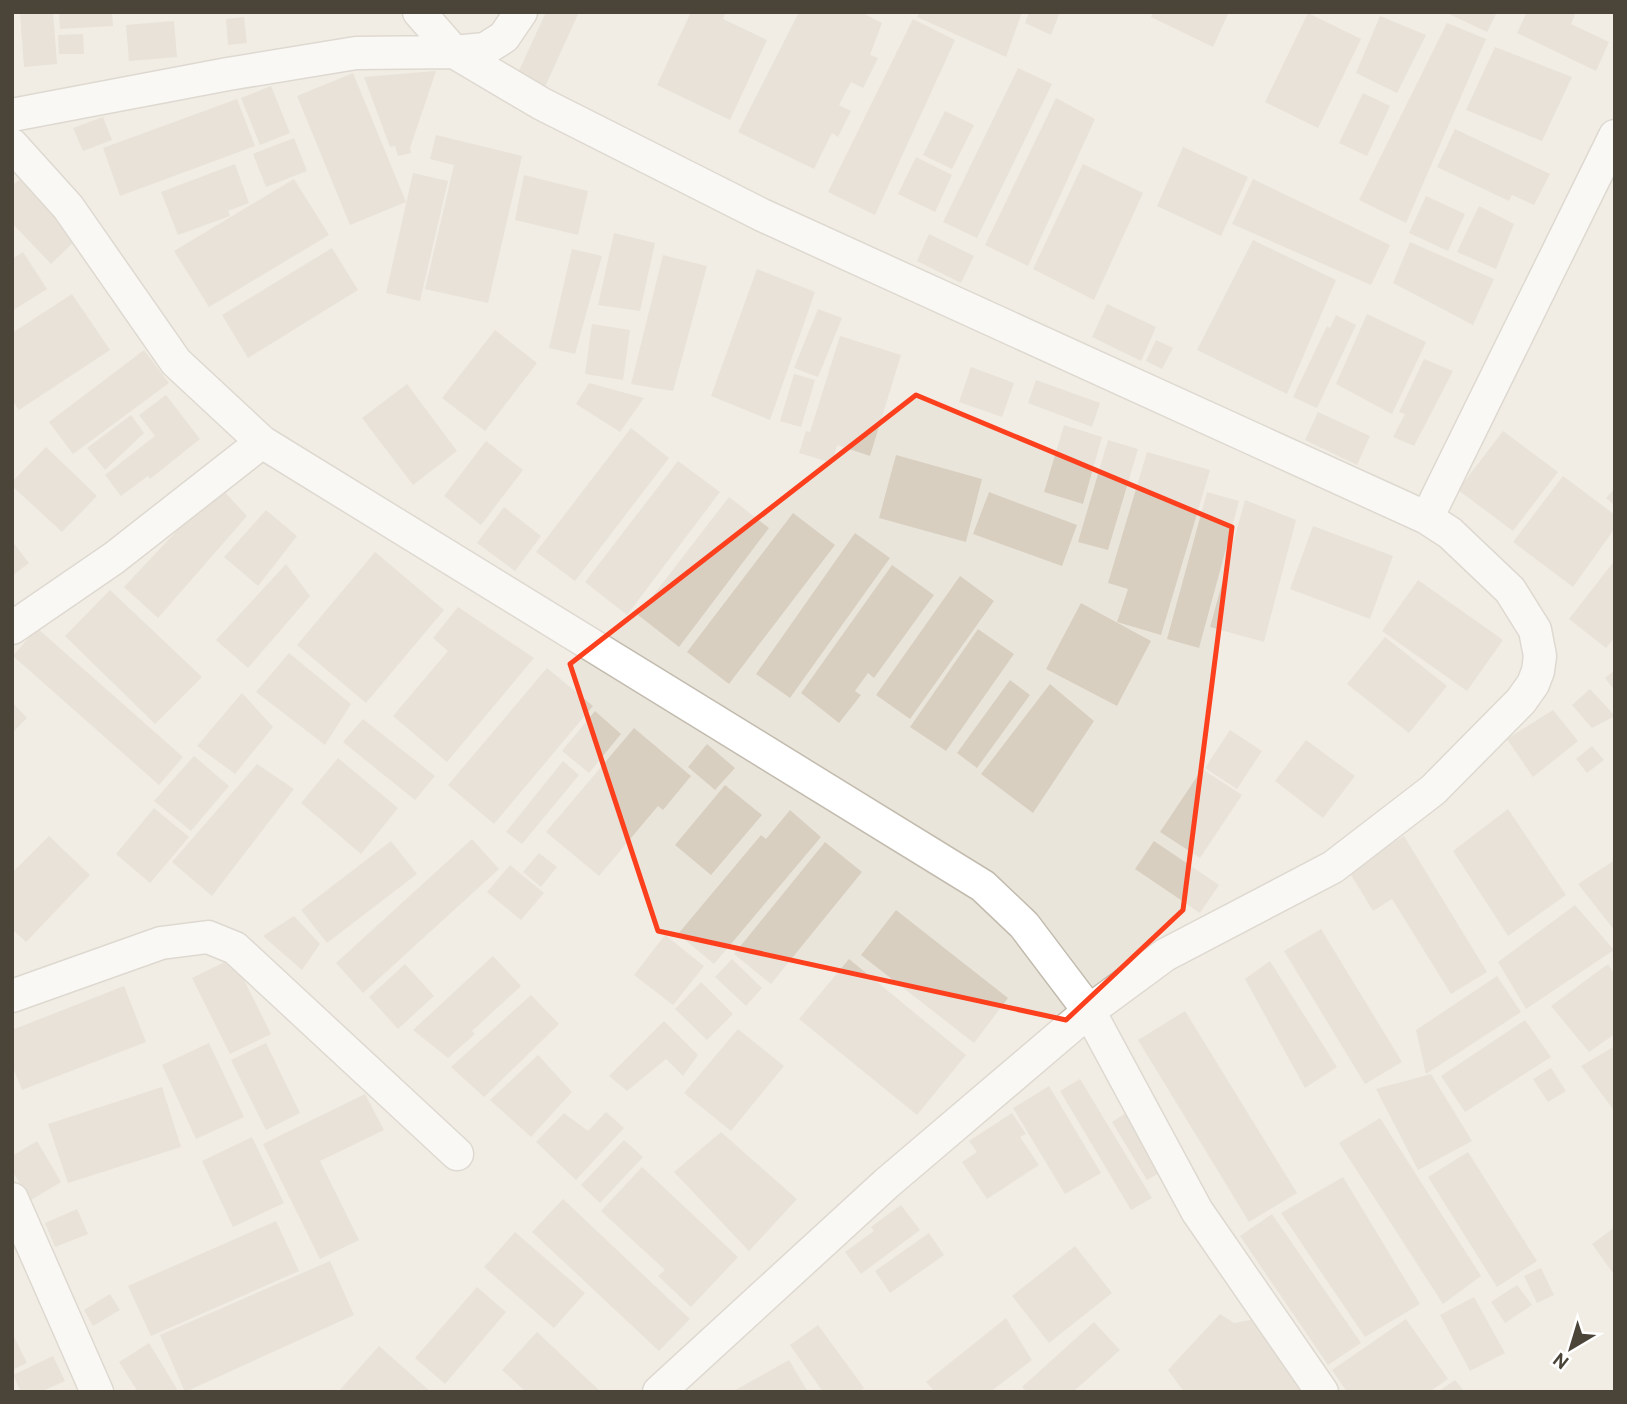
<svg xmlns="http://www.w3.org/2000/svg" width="1627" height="1404" viewBox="0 0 1627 1404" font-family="Overpass,sans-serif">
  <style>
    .residential { fill: #eae5da }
    .building { fill: #d8cfc1 }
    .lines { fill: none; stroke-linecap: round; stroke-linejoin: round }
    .street-casing { stroke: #c2bbae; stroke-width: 35 }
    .street { stroke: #fff; stroke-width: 32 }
    .marked { fill: none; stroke: #fc3f1d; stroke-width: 5; stroke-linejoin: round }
  </style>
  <rect width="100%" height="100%" fill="#f6f3ec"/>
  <path class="residential" d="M12 12H1615V1392H12Z"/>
  <path class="building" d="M20 12H53L57 64 24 67Z
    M59 12H112L113 26 60 29Z
    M546 12H579L545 87 517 75Z
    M691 12H726L723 19 767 40 730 120 657 85Z
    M799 12H861L882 23 870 55 878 58 863 88 851 82 839 105 851 111 838 137 832 133 814 169 738 132Z
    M920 12H1022L1006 57 917 17Z
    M1029 12H1060L1051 35 1025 23Z
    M1153 12H1229L1213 47 1151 17Z
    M1445 12H1497L1487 32Z
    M1527 12H1570L1575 15 1571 24 1609 42 1596 71 1517 33Z
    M1308 13 1361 39 1318 128 1265 102Z
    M1380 16 1426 35 1397 93 1356 73Z
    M244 17 247 43 228 45 226 19Z
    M913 19 955 40 875 215 828 192Z
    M174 21 177 57 129 61 126 25Z
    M1447 23 1486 39 1406 223 1359 200Z
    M83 34 84 54H59L58 35Z
    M1495 47 1572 77 1542 141 1466 110Z
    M1018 68 1052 84 977 238 943 222Z
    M436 71 410 148 411 153 398 156 395 146 390 147 364 77Z
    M353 73 406 202 350 225 297 96Z
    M271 86 290 133 260 145 241 98Z
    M1363 93 1390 106 1367 156 1339 143Z
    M1056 98 1095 119 1028 266 985 245Z
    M237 99 255 146 120 196 103 148Z
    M945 111 974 125 952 169 923 155Z
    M103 117 112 140 83 151 73 128Z
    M1455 129 1550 174 1534 205 1512 195 1509 201 1437 167Z
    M436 135 522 156 488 303 425 289 454 165 430 159Z
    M294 138 307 171 266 187 253 154Z
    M1183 147 1248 177 1221 236 1157 206Z
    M916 157 952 175 935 212 898 194Z
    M235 164 249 203 228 211 230 216 178 235 161 192Z
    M1083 164 1143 193 1094 300 1033 269Z
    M413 173 448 181 420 301 386 293Z
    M524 175 588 191 578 235 515 220Z
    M20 179 76 240 51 264 12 223V186Z
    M294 179 329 235 209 307 174 251Z
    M1253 179 1390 245 1371 285 1232 224Z
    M1426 196 1465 214 1448 251 1409 233Z
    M1479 206 1514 224 1496 269 1457 252Z
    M614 233 655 243 640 311 598 305Z
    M929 234 974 256 961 283 917 261Z
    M1253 240 1336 280 1287 394 1197 350Z
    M1410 242 1494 279 1473 325 1393 283Z
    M332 248 358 290 248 358 222 315Z
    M572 249 602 256 575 354 549 348Z
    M23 252 47 289 12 311V259Z
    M663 255 707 266 673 391 631 384Z
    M757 269 815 292 770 420 711 396Z
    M72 294 110 350 19 410 12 400V333Z
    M1107 304 1156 327 1141 361 1092 337Z
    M818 309 842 318 818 377 794 368Z
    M1367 314 1426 342 1392 414 1336 384Z
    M1336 315 1356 325 1317 408 1293 397 1327 326 1330 328Z
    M592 324 630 330 623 380 585 374Z
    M495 330 537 363 485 431 442 398Z
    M840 336 901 355 870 456 837 445 832 463 799 453 806 431 810 432Z
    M1156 340 1173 348 1162 369 1146 361Z
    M144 350 169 383 73 454 49 422Z
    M1424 359 1453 371 1414 446 1393 437 1405 414 1399 412Z
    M971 367 1014 383 1002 417 959 402Z
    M794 374 815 380 801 427 780 421Z
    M1036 380 1100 403 1092 427 1028 403Z
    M589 383 644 398 620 432 576 404Z
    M407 384 457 451 413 485 362 418Z
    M166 395 200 439 150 479 148 476 121 496 105 475 155 436 139 415Z
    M1318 412 1370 436 1357 465 1305 440Z
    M131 415 144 433 105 470 87 448Z
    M1064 425 1102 437 1083 504 1044 492Z
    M631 428 669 458 575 581 536 552Z
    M1503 431 1558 472 1513 531 1458 490Z
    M1108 440 1138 449 1108 550 1078 542Z
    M486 441 523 470 481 525 444 496Z
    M46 447 97 496 62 532 12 486V482Z
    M1147 452 1210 470 1161 635 1117 622 1128 589 1108 583Z
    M896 455 982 479 966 542 879 518Z
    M678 461 720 492 627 615 585 582Z
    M1563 476 1615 515V528L1573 587 1513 542Z
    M219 486 247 516 158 618 124 587Z
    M1615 488V506L1606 498Z
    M989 492 1077 525 1062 566 973 534Z
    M1207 492 1239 501 1199 648 1167 639Z
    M729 497 769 528 679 647 638 615Z
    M1245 500 1296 520 1264 642 1210 627Z
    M504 507 541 536 515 571 477 543Z
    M266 510 297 536 258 586 224 557Z
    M793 513 835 545 729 684 687 652Z
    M1313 526 1393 556 1370 619 1290 589Z
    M855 533 890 558 790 698 756 674Z
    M12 541 29 563 12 576Z
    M375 552 444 610 366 703 297 645Z
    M1615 560V637L1606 648 1569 619Z
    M286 564 310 596 248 668 216 640Z
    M892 565 934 595 874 678 868 673 855 691 861 695 839 723 801 693Z
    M960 576 994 601 910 719 876 695Z
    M1418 580 1503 640 1467 691 1382 631Z
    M110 590 202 677 155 724 65 636Z
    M1081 603 1151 641 1117 706 1046 669Z
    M458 607 534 658 447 762 393 716 448 651 433 638Z
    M37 628 183 757 159 785 13 656Z
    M978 629 1014 654 946 751 910 727Z
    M1385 637 1447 686 1409 733 1347 684Z
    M289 653 351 704 325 745 256 692Z
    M547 668 593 706 494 824 448 785Z
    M1615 670V691L1605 678Z
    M1010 680 1030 695 977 768 957 753Z
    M1050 684 1094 721 1033 813 981 774Z
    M1590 689 1615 716 1592 728 1572 705Z
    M242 693 273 727 235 774 197 746Z
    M12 702 27 718 12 733Z
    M1553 710 1578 741 1533 777 1507 739Z
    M595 711 621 734 589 773 562 751Z
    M363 719 435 776 415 800 343 742Z
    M634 728 691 776 663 810 658 806 599 876 546 832Z
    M1230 730 1262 751 1237 789 1205 768Z
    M1306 740 1355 776 1323 818 1275 781Z
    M707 744 735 768 715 790 688 767Z
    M1592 746 1604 760 1587 773 1576 759Z
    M194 756 229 786 191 831 154 801Z
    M338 758 398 808 361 854 301 803Z
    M563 761 579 775 522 844 506 832Z
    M257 764 294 789 212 896 172 862Z
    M1202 769 1242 795 1200 858 1160 832Z
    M725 785 762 815 711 875 675 845Z
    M154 808 189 837 150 883 116 854Z
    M1508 809 1566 895 1508 936 1453 851Z
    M790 810 821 837 714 964 678 934 761 835 766 839Z
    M49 836 90 875 26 942 12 929V873Z
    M1404 836 1487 972 1451 994 1392 899 1373 911 1348 870Z
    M472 839 499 869 363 993 336 963Z
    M391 841 417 874 327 943 301 910Z
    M1154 841 1219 885 1200 913 1135 869Z
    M825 842 862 872 771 984 734 954Z
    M539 853 557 867 541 887 523 872Z
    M1615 860V931L1578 884Z
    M510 865 544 893 521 920 487 892Z
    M1575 905 1614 950 1526 1009 1498 962Z
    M896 910 1008 998 974 1043 861 955Z
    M294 916 320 944 302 970 263 936Z
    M1321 929 1402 1062 1365 1084 1284 951Z
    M665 935 704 966 673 1005 634 975Z
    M493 956 521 986 472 1031 475 1034 448 1058 413 1030Z
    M233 958 271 1034 230 1054 192 978Z
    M732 959 762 988 746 1006 715 977Z
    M849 959 966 1055 917 1115 799 1019Z
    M1270 961 1337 1067 1305 1088 1245 979Z
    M405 964 434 996 398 1029 369 997Z
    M1608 964 1615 975V1034L1589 1052 1551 1006Z
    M1497 976 1521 1012 1426 1074 1416 1030Z
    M701 982 733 1014 707 1040 675 1009Z
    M124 986 146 1042 22 1090 12 1065V1030Z
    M531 995 559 1024 484 1097 451 1067Z
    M1185 1011 1297 1193 1249 1222 1138 1040Z
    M1525 1020 1551 1057 1465 1112 1441 1076Z
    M664 1021 698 1055 683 1076 666 1059 627 1091 609 1076Z
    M738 1029 784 1066 731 1131 684 1093Z
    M209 1043 244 1117 196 1139 162 1065Z
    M266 1043 300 1113 266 1130 231 1060Z
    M1615 1046V1112L1581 1066Z
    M538 1055 572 1092 531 1137 490 1100Z
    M1551 1068 1566 1091 1548 1102 1533 1079Z
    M1431 1074 1472 1141 1418 1170 1376 1089Z
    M1080 1079 1152 1198 1131 1210 1060 1091Z
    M1049 1086 1101 1173 1065 1194 1013 1108Z
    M162 1087 181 1147 68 1183 48 1124Z
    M365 1094 384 1130 320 1161 359 1240 320 1259 263 1144Z
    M606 1112 624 1128 576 1180 536 1142 564 1113 588 1131Z
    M1012 1113 1026 1134 1020 1137 1039 1165 987 1199 962 1162 977 1152 969 1141Z
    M1126 1113 1161 1172 1147 1180 1112 1122Z
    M1380 1118 1481 1276 1443 1304 1339 1143Z
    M721 1132 797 1199 749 1251 674 1172Z
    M252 1137 284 1203 233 1227 202 1161Z
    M624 1140 643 1157 600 1203 581 1185Z
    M37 1141 61 1182 31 1200 12 1171V1156Z
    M1468 1152 1537 1261 1497 1287 1428 1177Z
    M642 1167 738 1257 691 1307 658 1276 665 1270 601 1211Z
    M1343 1177 1420 1304 1365 1337 1281 1213Z
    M563 1199 690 1319 659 1351 532 1232Z
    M901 1205 920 1230 861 1274 845 1252 874 1231 871 1227Z
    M77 1209 88 1234 55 1247 45 1223Z
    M1272 1214 1361 1343 1328 1365 1240 1236Z
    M276 1221 299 1271 151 1336 128 1286Z
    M1615 1227V1276L1592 1244Z
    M515 1232 585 1293 554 1328 484 1267Z
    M929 1233 944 1255 890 1293 875 1271Z
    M1075 1246 1112 1293 1049 1343 1012 1296Z
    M330 1261 354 1315 185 1392 160 1335Z
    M1541 1268 1554 1295 1537 1303 1524 1276Z
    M1517 1285 1532 1305 1505 1323 1491 1302Z
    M477 1287 506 1312 445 1384 415 1358Z
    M110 1294 120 1310 93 1326 84 1310Z
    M1474 1297 1505 1353 1470 1371 1440 1315Z
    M1220 1314 1234 1323 1256 1319 1301 1392H1184L1168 1370Z
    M1006 1318 1032 1360 990 1392H935L926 1382Z
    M1406 1319 1448 1379 1429 1392H1347L1332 1370Z
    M1094 1322 1120 1350 1073 1392H1027L1022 1387Z
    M818 1325 864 1388 859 1392H823L790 1345Z
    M537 1332 601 1392H526L502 1370Z
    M12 1333 27 1363 12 1370Z
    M149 1343 177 1389 173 1392H138L119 1362Z
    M379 1346 431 1392H338Z
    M53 1356 65 1381 40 1392H21L13 1375Z
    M789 1360 808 1392H732Z
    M1455 1380 1465 1392H1438Z"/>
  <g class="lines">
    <g class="street-casing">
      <path id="street" d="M419 12 454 52 542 104 762 215 1427 518 1450 533 1510 590 1535 630 1540 656 1538 671 1533 684 1521 701 1433 790 1333 867 1165 955 1089 1011 887 1183 659 1392
        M12 115 228 74 356 53 454 52 485 49 504 37 521 12
        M12 145 68 207 176 362 262 442 983 886 1024 925 1089 1011 1197 1211 1322 1392
        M1427 518 1615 136
        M12 628 114 558 262 442
        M12 996 161 943 208 937 235 948 457 1154
        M12 1199 97 1392"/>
    </g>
    <use href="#street" class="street"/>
  </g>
  <path d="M0 0H1627V1404H0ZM916 395 1232 527 1183 910 1066 1020 658 931 570 664Z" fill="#f6f3ec" fill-opacity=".55" fill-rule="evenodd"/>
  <path class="marked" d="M916 395 1232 527 1183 910 1066 1020 658 931 570 664Z"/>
  <rect width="1627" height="1404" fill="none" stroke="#4b4439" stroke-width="28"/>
  <g transform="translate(1571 1348) rotate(218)" stroke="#ffffff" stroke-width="5" paint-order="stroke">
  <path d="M0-5L12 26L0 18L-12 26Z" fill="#4b4439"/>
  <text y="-10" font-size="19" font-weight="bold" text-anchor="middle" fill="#4b4439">N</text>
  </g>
</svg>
